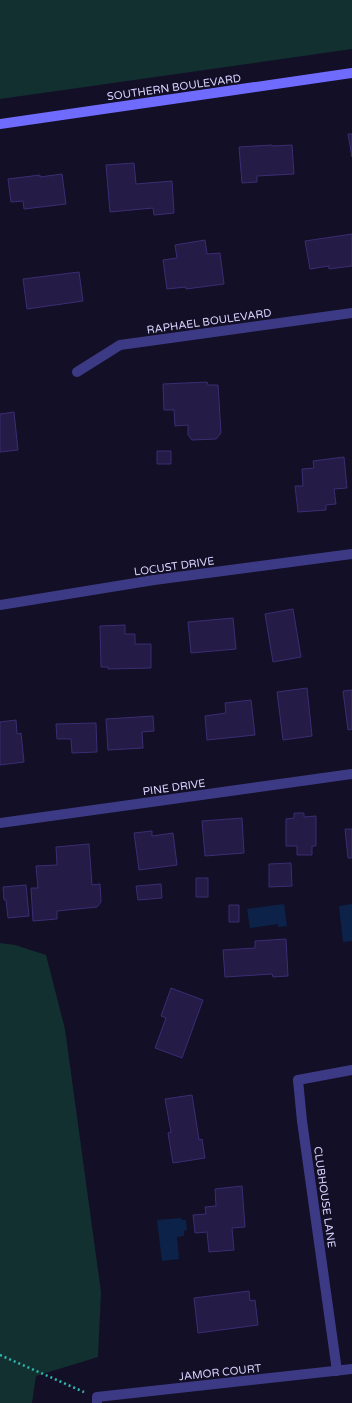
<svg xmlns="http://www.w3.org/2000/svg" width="352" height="1403" viewBox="0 0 352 1403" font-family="'Varela Round',sans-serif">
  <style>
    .green { fill: #12302f }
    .water { fill: #0c2248 }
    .building { fill: #241b47; stroke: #3b2d73 }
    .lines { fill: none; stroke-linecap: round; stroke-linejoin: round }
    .path { stroke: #2fb8b0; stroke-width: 2.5; stroke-dasharray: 2 3; stroke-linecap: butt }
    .street { stroke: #3d3a85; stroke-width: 10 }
    .secondary { stroke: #6f6bff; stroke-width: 10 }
    .labels { text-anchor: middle; stroke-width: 4; stroke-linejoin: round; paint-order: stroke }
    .street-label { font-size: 11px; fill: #d9d4ff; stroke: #130f26 }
  </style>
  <rect width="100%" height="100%" fill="#130f26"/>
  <path class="green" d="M0 0H352V49L0 99Z
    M0 943 15 945 46 955 65 1029 101 1292 98 1357 36 1376 32 1403H0Z"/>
  <path class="water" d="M284 904 287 926 278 927V924L250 928 247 909Z
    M352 904V941L343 942 339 906Z
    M181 1218 182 1220H186L187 1230 184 1231V1236L177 1237 179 1259 162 1261 157 1220Z"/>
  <path class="building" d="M348 134H352V157Z
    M272 145V146L292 145 294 174 257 176V182L242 183 239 147Z
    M134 163 136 184 172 181 174 213 154 215 153 208 110 212 106 165Z
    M62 174 66 204 24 209 23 201 11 202 8 179 40 175V177Z
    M352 234V266L329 269V266L310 269 305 241Z
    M205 240 207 254 220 253 224 284 186 289V287L167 289 163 260 177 258 175 245Z
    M79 272 83 301 27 309 23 279Z
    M207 382 208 385H218L221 433 216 439 192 440 188 435V425L175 426 174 410H164L163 384Z
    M14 412 18 450 0 452V414Z
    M157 451H171V464H157Z
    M344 457 347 488 334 489 336 504 326 505V510L298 512 295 486H303L302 469 314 468 313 461Z
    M293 609 301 657 273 662 265 614Z
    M233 618 236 649 191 653 188 622Z
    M125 625V634H135V644H151V668L108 669V667H101L100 626Z
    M307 688 312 736 283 740 277 692Z
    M352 690V729L348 730 343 691Z
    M251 700 255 735 207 740 205 716 226 713 225 703Z
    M153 716 154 731 142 732 143 748 108 750 106 719Z
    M16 720 17 734 21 733 24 762 0 765V722Z
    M96 723 97 752 72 753 71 739H57L56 724Z
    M294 813H304V817L316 816V846H312V855H297V846H286V819L294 818Z
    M242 818 244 853 205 856 202 821Z
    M345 829H352V858H348Z
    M152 831V836L173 833 177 865 139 870 134 833Z
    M89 844 92 885 100 884 101 902 97 907 57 911V919L33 921 31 888H38L36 866 57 865 56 847Z
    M291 863 292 886 269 887V864Z
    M196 878H208V897H196Z
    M161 884 162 898 138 900 136 886Z
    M26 885 29 916 8 918 6 900H4L3 887Z
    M229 905H239V922H229Z
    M286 939 288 976 273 977 272 974 225 977 223 950 255 948V941Z
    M171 988 203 1000 182 1058 155 1048 166 1018 161 1016Z
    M192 1095 199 1140 202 1139 205 1158 173 1163 168 1133 171 1132 165 1099Z
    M242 1186 245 1227 232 1228 234 1250 209 1252 207 1232 195 1233 193 1215 206 1214 205 1207 216 1206 215 1189Z
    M249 1291 250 1301 255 1300 258 1325 198 1333 194 1298Z"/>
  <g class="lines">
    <path class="path" d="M0 1355 84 1392"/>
    <path class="street" d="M77 372 120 345 352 313
      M0 605 154 580 352 554
      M0 823 352 774
      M337 1371 302 1121 298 1080 352 1070
      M97 1403V1397L352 1369"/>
    <path class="secondary" d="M0 124 352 73"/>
  </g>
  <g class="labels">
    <g class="street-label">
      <text transform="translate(174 87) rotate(-8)" y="4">SOUTHERN BOULEVARD</text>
      <text transform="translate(209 321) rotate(-8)" y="4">RAPHAEL BOULEVARD</text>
      <text transform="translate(174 566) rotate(-8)" y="4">LOCUST DRIVE</text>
      <text transform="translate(174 787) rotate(-8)" y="4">PINE DRIVE</text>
      <text transform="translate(325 1197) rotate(82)" y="4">CLUBHOUSE LANE</text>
      <text transform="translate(220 1372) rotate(-6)" y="4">JAMOR COURT</text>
    </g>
  </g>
</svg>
